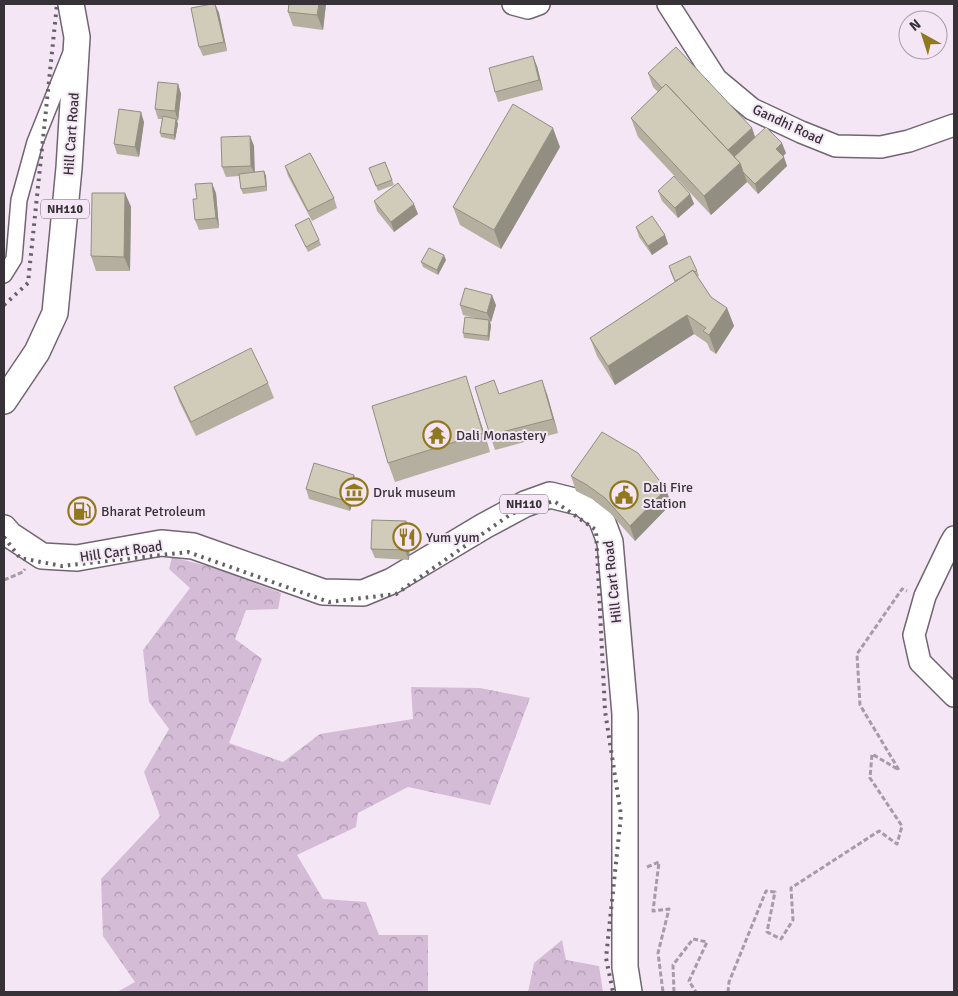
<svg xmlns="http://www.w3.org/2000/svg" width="958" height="996" viewBox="0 0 958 996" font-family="Signika,sans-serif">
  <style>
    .forest { fill: url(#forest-crowns) }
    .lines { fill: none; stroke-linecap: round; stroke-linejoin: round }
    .minor-casing { stroke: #716572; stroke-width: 18 }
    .secondary-casing { stroke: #716572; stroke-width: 24 }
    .trunk-casing { stroke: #716572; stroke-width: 28 }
    .path { stroke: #a69ba7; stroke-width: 3; stroke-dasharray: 5 2.5; stroke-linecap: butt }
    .minor { stroke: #fff; stroke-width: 15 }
    .secondary { stroke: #fff; stroke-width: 21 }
    .trunk { stroke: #fff; stroke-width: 25 }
    .rail { stroke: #676068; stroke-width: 4; stroke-dasharray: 2.5 5; stroke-linecap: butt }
    .wall { fill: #b4af9f }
    .shaded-wall { fill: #928e82 }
    .building { fill: #d1cbb9; stroke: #928e82 }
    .labels { text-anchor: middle; stroke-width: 4; stroke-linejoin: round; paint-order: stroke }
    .shield { fill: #f4e6f5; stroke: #706871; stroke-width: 1 }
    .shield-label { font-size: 12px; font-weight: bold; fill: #373238 }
    .street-label { font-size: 14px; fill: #373238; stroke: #f4e6f5 }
    .poi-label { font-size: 14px; fill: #373238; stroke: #f4e6f5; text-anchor: start }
  </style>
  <defs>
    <pattern id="forest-crowns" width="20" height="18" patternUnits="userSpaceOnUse" patternTransform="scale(1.25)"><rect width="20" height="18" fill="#d4bcd7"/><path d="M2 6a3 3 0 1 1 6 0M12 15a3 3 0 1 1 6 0" fill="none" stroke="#ad99af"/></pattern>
  </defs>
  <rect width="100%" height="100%" fill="#f4e6f5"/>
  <path class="forest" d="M172 557 215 568 281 593 278 609 246 610 235 639 262 659 229 743 283 762 320 734 413 719 411 687 480 688 530 698 490 805 408 787 358 813 356 827 297 855 323 899 366 902 379 935H428V992H117L135 982 103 936 101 879 160 816 144 772 169 729 149 702 143 650 190 588 169 569Z
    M562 940 566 960 599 966 603 992H528L534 963Z"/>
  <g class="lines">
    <g class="minor-casing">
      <path id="minor" d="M4 275 14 259 19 200 35 142 70 55"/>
    </g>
    <g class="secondary-casing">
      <path id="secondary" d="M513 4 528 8 539 4
        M668 4 716 79 752 109 801 132 836 146 881 147 909 141 954 125
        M954 537 950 544 925 596 914 635 920 662 954 696"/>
    </g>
    <g class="trunk-casing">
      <path id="trunk" d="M4 401 37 352 55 313 69 168 77 37 71 4
        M4 528 10 535 42 556 77 558 161 543 193 546 323 592 363 593 392 581 484 526 525 504 550 495 582 503 601 518 610 542 625 714V967L629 992"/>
    </g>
    <path class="path" d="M4 580 23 572 25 569
      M647 867 659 862 653 911 669 909 658 953 663 992
      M674 992 673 965 693 939 707 942 689 981 696 992
      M728 992 729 982 766 891 775 892 767 932 781 939 793 920 791 888 879 831 897 844 902 826 870 778 872 754 899 770 860 705 857 654 902 589 907 591"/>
    <use href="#minor" class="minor"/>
    <use href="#secondary" class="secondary"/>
    <use href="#trunk" class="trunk"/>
    <path class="rail" d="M4 305 28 283 57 4
      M4 537 20 558 62 566 188 552 329 602 396 594 511 514 554 501 596 530 605 711 621 815 606 958 613 992"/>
  </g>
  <path class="wall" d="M215 4 219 13 227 51 203 56 199 47Z
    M289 4H326L323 30 293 26 288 12Z
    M537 66 543 90 498 102 495 92Z
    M648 73 752 128 755 137 786 153 783 156 787 166 758 194 747 182 711 215 638 137 631 118 658 92 653 87Z
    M178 84 181 94 178 121 177 120 178 124 175 140 161 137 160 133 162 119H158L155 109Z
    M144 122 139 157 117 154 114 144Z
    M250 136 254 146V172L264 171 266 176 267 191 243 194 241 189 239 176 226 177 222 167Z
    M560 147 501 249 460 225 453 207Z
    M385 162 394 185 378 191 369 168Z
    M285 166 334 198 337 208 312 221 288 176Z
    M658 191 690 194 694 204 678 218 662 201Z
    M125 193 131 207 130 271H96L91 256Z
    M216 193 219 228 199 230 195 220Z
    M374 201 418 214 394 232 377 211Z
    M295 225 319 240 321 245 308 252Z
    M636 227 665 235 668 244 652 255 639 237Z
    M446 260 438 275 423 267 421 262Z
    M670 271H697L699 276H697L711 297 727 308 734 326 716 354 710 350 707 343 694 334 615 385 597 356 590 338 675 282Z
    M460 305H496L491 322H490L491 325 489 341 464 338 463 333 480 319 463 315Z
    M268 383 274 398 196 436 179 401 174 387Z
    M499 394H547L558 433 495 450 490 435Z
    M472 395 490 452 395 482 388 463Z
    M571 476 666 489 671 504 635 541 610 513 592 499 576 491Z
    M358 485 350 511 309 499 306 489Z
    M410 531 409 560 375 558 371 549Z"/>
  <path class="shaded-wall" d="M215 4 219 13 227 51 224 42Z
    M319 4H326L323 30 317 15Z
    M533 56 537 66 543 90 539 80Z
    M178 84 181 94 178 121 175 111Z
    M141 112 144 122 139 157 135 147Z
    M176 119 178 124 175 140 174 135Z
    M553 128 560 147 501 249 494 230Z
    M752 128 757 143 731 160 726 152Z
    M250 136 254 146 255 175 251 166Z
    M782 143 786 153 780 159 776 149Z
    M784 157 787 166 758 194 755 184Z
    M740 163 747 182 711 215 704 196Z
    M264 171 266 176 267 191 266 186Z
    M212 183 216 193 219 228 216 218Z
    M125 193 131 207 130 271 124 257Z
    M690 194 694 204 678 218 675 208Z
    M414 204 418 214 394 232 391 222Z
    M665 235 668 244 652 255 648 246Z
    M444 255 446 260 438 275 437 270Z
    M492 295 496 305 491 322 487 313Z
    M727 308 734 326 716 354 709 335Z
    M687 315 694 334 615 385 608 366Z
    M489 320 491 325 489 341 488 336Z
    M466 376 490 452 483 433Z
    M542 380 547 394 558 433 553 419Z
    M354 475 358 485 350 511 346 501Z
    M666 489 671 504 635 541 630 526Z
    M406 521 410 531 409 560 405 550Z"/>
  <path class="building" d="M212 4H215L224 42 199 47 191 8Z
    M289 4H319L317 15 288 12Z
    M676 47 752 128 728 150 666 84 662 88 648 73Z
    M533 56 539 80 495 92 489 68Z
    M158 82 178 84 175 111 155 109Z
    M666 84 740 163 704 196 631 118Z
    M513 104 553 128 494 230 453 207Z
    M119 109 141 112 135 147 114 144Z
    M163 116 176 119 174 135 160 133Z
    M766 127 782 143 776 149 784 157 755 184 743 172 740 163 734 157Z
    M250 136 251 166 222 167 221 137Z
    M310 153 334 198 308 211 285 166Z
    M385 162 392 180 376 186 369 168Z
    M264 171 266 186 241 189 239 174Z
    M674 176 690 194 675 208 658 191Z
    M212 183 216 218 195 220 193 199H197L195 184Z
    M398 183 414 204 391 222 374 201Z
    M92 193H125L124 257 91 256Z
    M652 216 665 235 648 246 636 227Z
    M309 218 319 240 306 247 295 225Z
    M429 248 444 255 437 270 421 262Z
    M690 256 697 271 694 272 693 270 681 278 675 281 669 266Z
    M693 270 711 297 727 308 709 335 703 331 706 328 687 315 608 366 590 338Z
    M465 288 492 295 487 313 460 305Z
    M465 317 489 320 488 336 463 333Z
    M251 348 268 383 191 422 174 387Z
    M466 376 483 433 388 463 372 406Z
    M494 380 499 394 542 380 553 419 490 435 475 387Z
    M602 432 638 453 666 489 630 526 605 498 587 485 571 476Z
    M314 463 354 475 346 501 306 489Z
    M372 520 406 521 405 550 371 549Z"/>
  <defs>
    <g id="temple-ring" transform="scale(1.4375)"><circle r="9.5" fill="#f4e6f5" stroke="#90781d" stroke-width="1.5"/><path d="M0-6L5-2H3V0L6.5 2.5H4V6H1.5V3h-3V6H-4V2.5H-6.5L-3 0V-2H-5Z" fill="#90781d"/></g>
    <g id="museum-ring" transform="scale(1.4375)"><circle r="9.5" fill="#f4e6f5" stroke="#90781d" stroke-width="1.5"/><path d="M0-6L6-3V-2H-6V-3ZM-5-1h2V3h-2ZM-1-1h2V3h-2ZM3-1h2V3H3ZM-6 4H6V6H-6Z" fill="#90781d"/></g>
    <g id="civic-ring" transform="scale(1.4375)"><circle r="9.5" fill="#f4e6f5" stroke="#90781d" stroke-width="1.5"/><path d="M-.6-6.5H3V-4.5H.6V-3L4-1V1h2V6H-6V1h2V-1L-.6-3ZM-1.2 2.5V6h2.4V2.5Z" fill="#90781d"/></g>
    <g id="fuel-ring" transform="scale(1.4375)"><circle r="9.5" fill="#f4e6f5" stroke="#90781d" stroke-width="1.5"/><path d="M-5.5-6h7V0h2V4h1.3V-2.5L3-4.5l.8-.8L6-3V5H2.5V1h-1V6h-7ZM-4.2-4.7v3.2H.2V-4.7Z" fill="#90781d"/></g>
    <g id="restaurant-ring" transform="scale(1.4375)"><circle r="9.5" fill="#f4e6f5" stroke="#90781d" stroke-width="1.5"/><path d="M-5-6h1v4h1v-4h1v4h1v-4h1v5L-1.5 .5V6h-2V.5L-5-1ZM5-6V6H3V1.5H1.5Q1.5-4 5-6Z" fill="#90781d"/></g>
  </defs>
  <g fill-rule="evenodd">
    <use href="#temple-ring" x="437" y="435"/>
    <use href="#museum-ring" x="354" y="492"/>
    <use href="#civic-ring" x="624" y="495"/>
    <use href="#fuel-ring" x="82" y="511"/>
    <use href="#restaurant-ring" x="407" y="537"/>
  </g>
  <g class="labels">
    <g class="shield">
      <rect x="41" y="199.5" width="48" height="19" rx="4"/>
      <rect x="500" y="494.5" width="48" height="19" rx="4"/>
    </g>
    <g class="shield-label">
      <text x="65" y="213">NH110</text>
      <text x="524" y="508">NH110</text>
    </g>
    <g class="street-label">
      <text transform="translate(788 124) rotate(25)" y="5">Gandhi Road</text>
      <text transform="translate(71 134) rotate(-86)" y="5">Hill Cart Road</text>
      <text transform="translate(121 551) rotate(-8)" y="5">Hill Cart Road</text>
      <text transform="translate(612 582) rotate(-96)" y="5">Hill Cart Road</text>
    </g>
    <g class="poi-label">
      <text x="456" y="440">Dali Monastery</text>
      <text x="643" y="492">Dali Fire<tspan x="643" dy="16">Station</tspan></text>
      <text x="373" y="497">Druk museum</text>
      <text x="101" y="516">Bharat Petroleum</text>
      <text x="426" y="542">Yum yum</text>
    </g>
  </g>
  <rect width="958" height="996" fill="none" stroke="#373238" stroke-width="10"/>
  <g transform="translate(923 35) rotate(321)"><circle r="24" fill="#f4e6f5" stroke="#a89ea9"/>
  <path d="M0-4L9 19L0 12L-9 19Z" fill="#90781d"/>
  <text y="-8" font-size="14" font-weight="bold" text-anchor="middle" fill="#373238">N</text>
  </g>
</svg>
